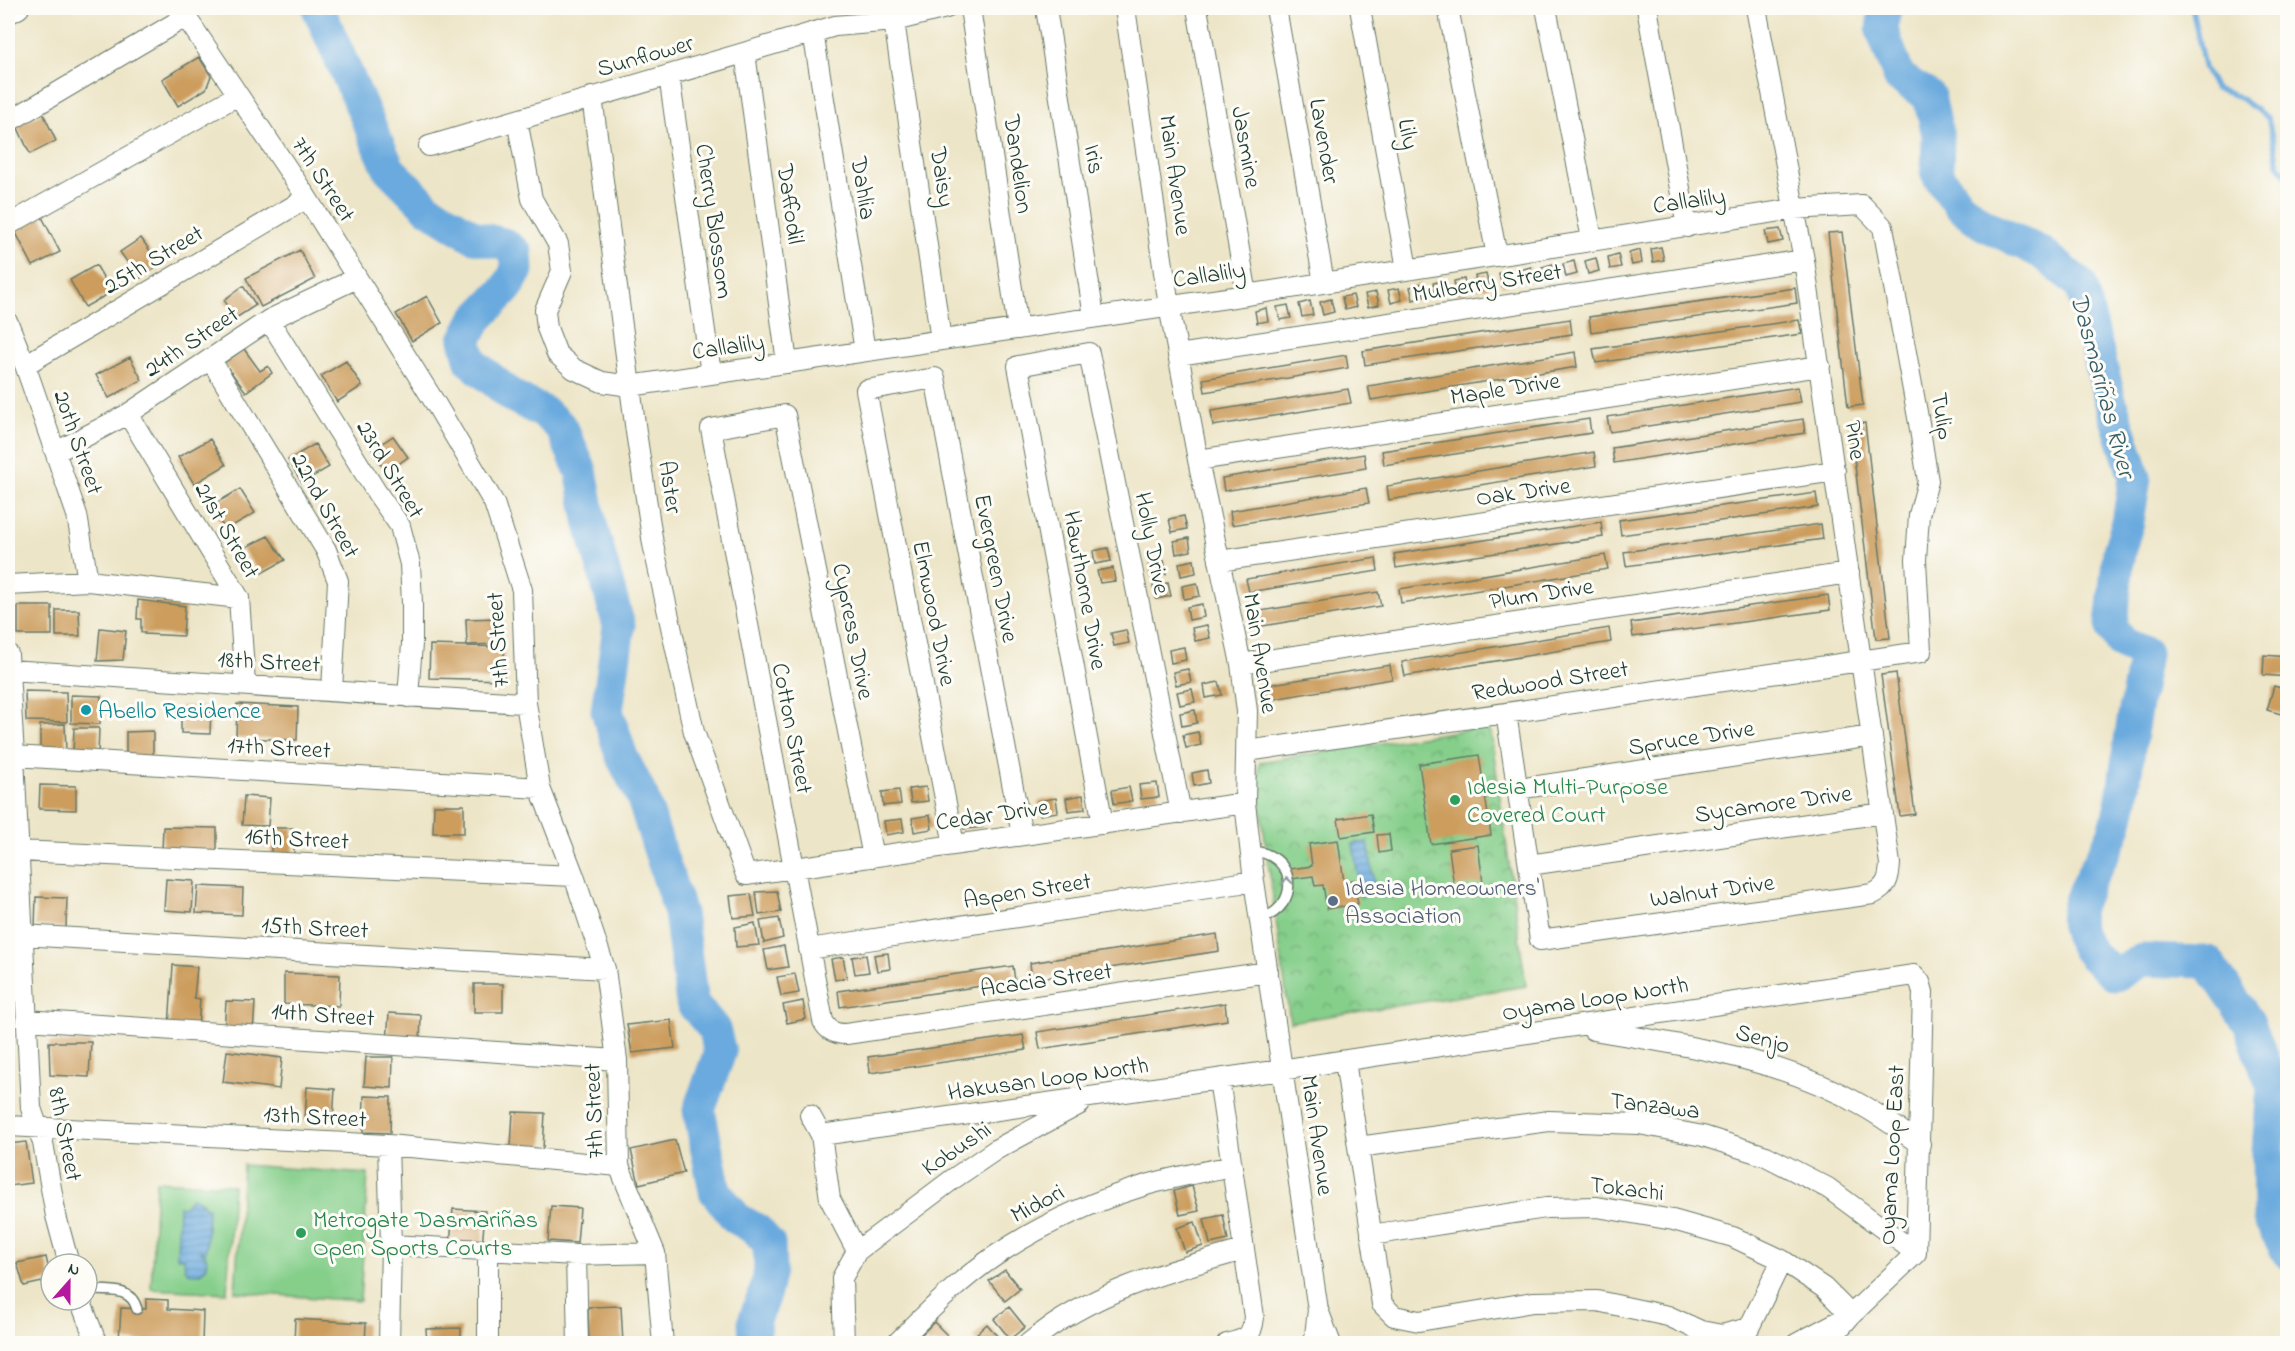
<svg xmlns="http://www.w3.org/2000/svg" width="2295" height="1351" viewBox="0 0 2295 1351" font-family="'Indie Flower',sans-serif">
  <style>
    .park { fill: url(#park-crowns); stroke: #528660; stroke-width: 1.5 }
    .pitch { fill: #86cf8b; stroke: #528660; stroke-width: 1.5 }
    .water { fill: url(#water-rules); stroke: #457489; stroke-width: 1.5 }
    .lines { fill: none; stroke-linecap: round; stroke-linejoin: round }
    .stream { stroke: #6baade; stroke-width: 5 }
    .river { stroke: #6baade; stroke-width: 33 }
    .building { fill: #cc9d5d }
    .service-casing { stroke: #677867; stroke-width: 12 }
    .minor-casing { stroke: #677867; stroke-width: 22 }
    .service { stroke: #fff; stroke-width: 9 }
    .minor { stroke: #fff; stroke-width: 20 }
    .oneway { stroke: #8f9e9a }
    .culture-dot { fill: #0f9aa8; stroke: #fdfcf7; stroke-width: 2 }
    .leisure-dot { fill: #2e9e5b; stroke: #fdfcf7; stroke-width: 2 }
    .service-dot { fill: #5c6f8a; stroke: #fdfcf7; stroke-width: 2 }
    .labels { text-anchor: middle; stroke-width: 6; stroke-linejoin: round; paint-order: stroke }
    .street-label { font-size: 24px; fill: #1f3d34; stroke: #fdfcf7 }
    .culture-label { font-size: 24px; fill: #0d838f; stroke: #fdfcf7; text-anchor: start }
    .leisure-label { font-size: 24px; fill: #27864d; stroke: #fdfcf7; text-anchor: start }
    .service-label { font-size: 24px; fill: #4e5e75; stroke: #fdfcf7; text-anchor: start }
    .water-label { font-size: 26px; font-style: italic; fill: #365e67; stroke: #fdfcf7 }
  </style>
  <defs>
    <pattern id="park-crowns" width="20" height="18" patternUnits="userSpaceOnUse" patternTransform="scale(1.5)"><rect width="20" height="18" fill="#86cf8b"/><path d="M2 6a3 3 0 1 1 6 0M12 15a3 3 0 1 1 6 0" fill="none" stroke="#6da972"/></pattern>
    <pattern id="water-rules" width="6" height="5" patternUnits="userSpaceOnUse" patternTransform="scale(1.5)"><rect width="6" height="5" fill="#6baade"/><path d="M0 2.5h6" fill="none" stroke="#578cb5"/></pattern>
  </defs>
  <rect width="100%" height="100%" fill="#fdfcf7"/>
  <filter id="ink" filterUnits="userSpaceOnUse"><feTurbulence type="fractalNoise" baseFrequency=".0167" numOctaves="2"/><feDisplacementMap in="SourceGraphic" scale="12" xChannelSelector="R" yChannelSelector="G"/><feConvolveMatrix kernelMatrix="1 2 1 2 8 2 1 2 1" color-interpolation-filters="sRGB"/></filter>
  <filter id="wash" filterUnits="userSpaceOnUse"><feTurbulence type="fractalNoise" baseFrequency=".008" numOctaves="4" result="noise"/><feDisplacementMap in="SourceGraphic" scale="24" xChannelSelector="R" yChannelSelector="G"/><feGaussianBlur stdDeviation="1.35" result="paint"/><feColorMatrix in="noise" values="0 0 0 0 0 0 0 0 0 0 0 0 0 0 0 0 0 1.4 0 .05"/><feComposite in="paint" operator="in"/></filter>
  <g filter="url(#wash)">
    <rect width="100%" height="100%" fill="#ede5c7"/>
    <path class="park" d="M1483 727 1491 733 1526 986 1290 1022 1262 818 1258 777 1260 762Z"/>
    <path class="pitch" d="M243 1165 368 1174 360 1301 235 1292Z
      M156 1181 233 1185 227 1293 151 1289Z"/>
    <path class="water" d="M1368 842 1375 888 1368 895 1361 896 1353 844Z
      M195 1198 203 1203 204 1208H208L206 1252 201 1251 206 1256 207 1266C201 1275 193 1277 185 1269L184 1258 177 1257 179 1206 184 1207 190 1199Z"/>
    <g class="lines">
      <path class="stream" d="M2192 8 2204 67 2215 89 2237 96 2268 118 2278 163 2288 179"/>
      <path class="river" d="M318 8 389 169 428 208 474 237 504 244 516 253 517 270 507 288 475 321 465 340 471 362 512 396 545 413 561 427 581 471 591 525 619 626 607 711 622 757 642 796 680 913 692 1003 714 1029 720 1052 699 1110 715 1191 736 1218 757 1230 769 1244 770 1270 765 1292 754 1321 755 1344
        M1885 8 1882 30 1899 77 1929 96 1938 135 1937 174 1959 205 1983 224 2042 253 2081 285 2110 400 2135 477 2128 522 2119 551 2111 625 2121 643 2145 653C2140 685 2133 716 2129 748 2125 777 2123 806 2113 834 2103 858 2071 903 2077 926 2082 949 2098 962 2116 975L2142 960 2208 962 2249 1023 2273 1087 2268 1152 2269 1218 2288 1253"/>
    </g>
    <g id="blocks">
      <path class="building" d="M199 57 211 76 206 89 178 106 162 79Z
        M43 113 56 141 30 154 17 126Z
        M40 213 60 252 33 266 13 227Z
        M1780 229 1783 241 1768 244 1765 231Z
        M1842 232 1863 405 1848 407 1828 233Z
        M141 238 160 265 139 279 120 252Z
        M1661 247 1664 260 1653 262 1651 249Z
        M300 250 315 279 261 307 246 278Z
        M1640 250 1642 263 1632 265 1629 253Z
        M1618 254 1621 267 1610 269 1608 257Z
        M1596 258 1599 271 1588 274 1585 261Z
        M1574 261 1577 274 1566 277 1563 264Z
        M1553 264 1556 277 1545 280 1542 267Z
        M96 265 112 292 85 307 70 280Z
        M1531 267 1533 280 1523 282 1520 270Z
        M1509 271 1512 284 1502 286 1499 273Z
        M1486 274 1489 287 1478 289 1475 276Z
        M1464 279 1467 292 1456 294 1454 281Z
        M1443 281 1446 294 1435 296 1433 283Z
        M1421 284 1424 297 1413 300 1410 287Z
        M243 286 256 305 236 318 224 300Z
        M1399 288 1402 300 1391 303 1388 290Z
        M1795 288 1797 303 1591 332 1589 317Z
        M1376 292 1379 305 1368 307 1365 294Z
        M1353 295 1356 307 1345 310 1342 297Z
        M427 296 442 323 412 341 396 314Z
        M1331 299 1334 312 1323 315 1320 302Z
        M1310 301 1313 315 1302 317 1299 304Z
        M1288 305 1291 318 1280 320 1277 307Z
        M1266 308 1268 321 1257 323 1255 311Z
        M1570 319 1572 334 1365 365 1363 351Z
        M1799 320 1802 334 1596 363 1593 349Z
        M244 349 260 371 268 366 272 373 246 392 224 363Z
        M1575 352 1577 367 1371 400 1368 386Z
        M1346 355 1348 368 1205 392 1203 379Z
        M130 357 142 380 109 398 96 375Z
        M346 361 362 386 337 402 321 376Z
        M1798 387 1801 402 1610 432 1607 417Z
        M1348 389 1351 403 1213 426 1211 411Z
        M1589 419 1591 433 1384 465 1382 451Z
        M1803 419 1805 433 1614 463 1612 448Z
        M1865 423 1890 638 1876 639 1850 424Z
        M393 436 408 457 386 473 372 450Z
        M210 439 226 465 194 484 178 457Z
        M315 444 329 467 302 483 288 460Z
        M1594 452 1596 466 1389 500 1387 486Z
        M1364 454 1366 468 1224 491 1222 478Z
        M1366 488 1369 503 1232 525 1230 511Z
        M240 489 255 513 225 530 211 506Z
        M1816 493 1818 507 1621 535 1619 520Z
        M1184 516 1187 529 1172 532 1169 519Z
        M1601 522 1603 537 1396 568 1394 554Z
        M1821 524 1823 539 1626 566 1624 552Z
        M268 536 285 560 260 574 242 549Z
        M1189 538 1191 551 1176 554 1174 541Z
        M1108 548 1111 561 1095 564 1093 551Z
        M1605 555 1608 569 1401 603 1399 589Z
        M1376 558 1378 571 1249 592 1246 579Z
        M1194 560 1196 573 1181 576 1179 563Z
        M1164 561 1166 574 1151 576 1149 564Z
        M1113 568 1115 581 1100 583 1097 571Z
        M1168 583 1171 596 1156 599 1153 586Z
        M1197 583 1200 596 1184 599 1182 586Z
        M1378 592 1381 606 1257 627 1254 612Z
        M1828 595 1830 610 1633 637 1631 623Z
        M138 600 185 606 183 636 144 634 145 632H141V619H137Z
        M1202 604 1204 617 1189 620 1187 607Z
        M18 606H52V635H18Z
        M56 610H79L80 636H56Z
        M499 618 501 644 467 645 466 619Z
        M1207 625 1210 638 1195 641 1192 628Z
        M100 628 126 631 123 660 97 661Z
        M1609 628 1611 642 1405 676 1402 662Z
        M1126 630 1129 643 1114 646 1111 633Z
        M430 645 504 647V680L429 678Z
        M1184 647 1186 660 1171 663 1169 650Z
        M2264 655 2288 657V677L2263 675Z
        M1390 665 1392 679 1268 700 1265 685Z
        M1188 669 1191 682 1176 685 1173 672Z
        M1896 673 1915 814 1900 816 1881 675Z
        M1219 682 1222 695 1206 698 1204 685Z
        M2274 686 2288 690V716L2267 710Z
        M1192 689 1195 702 1180 705 1177 692Z
        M25 691 66 692 67 722 26 721Z
        M71 695 101 696 100 724 71 723Z
        M237 704 298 707 297 740 236 738Z
        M181 706 211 707 210 734 181 733Z
        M1195 710 1197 723 1182 726 1180 713Z
        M65 724 66 751 40 750V725Z
        M74 728H99L98 755 73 754Z
        M153 731V758L126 759V732Z
        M1198 732 1201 745 1186 748 1183 735Z
        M1479 755 1491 835 1431 844 1419 764Z
        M1207 770 1209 783 1194 786 1192 773Z
        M1157 783 1159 797 1141 799 1139 785Z
        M40 785 76 786V810L39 809Z
        M926 787 928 801 911 803 909 789Z
        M1129 787 1132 801 1114 804 1112 790Z
        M899 790 901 804 883 806 882 792Z
        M1083 795 1085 809 1068 811 1066 798Z
        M244 796 270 798 268 826 242 825Z
        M1056 798 1058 812 1040 815 1038 801Z
        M434 805H464V833H433Z
        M980 813 982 827 964 829 962 815Z
        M1371 814 1374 832 1341 837 1338 819Z
        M930 815 932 829 914 832 912 818Z
        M902 819 904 832 886 835 884 821Z
        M163 827 217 828V854L162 851Z
        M271 828H293L294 855 271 856Z
        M1389 834 1391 851 1379 853 1377 835Z
        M1338 840 1344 882 1354 880 1358 904 1327 909 1323 885 1315 886 1313 876 1291 879 1290 869 1312 866 1309 844Z
        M1478 845 1483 883 1454 887 1449 849Z
        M166 879 194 881 192 912 164 910Z
        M198 886 243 888 242 915 196 913Z
        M777 891 781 912 759 915 756 892Z
        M751 894 755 916 733 918 730 896Z
        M36 897 67 898 66 928 35 926Z
        M779 918 783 938 764 943 760 921Z
        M755 923 759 945 736 947 735 927Z
        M1217 934 1219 951 1032 980 1030 963Z
        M784 946 788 967 768 970 764 950Z
        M888 953 890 969 877 971 874 955Z
        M866 955 869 972 855 974 852 957Z
        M843 957 847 978 835 980 831 959Z
        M173 965 197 967 194 998 200 999 198 1029 169 1027Z
        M1013 966 1015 981 840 1007 838 991Z
        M284 973 340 975 339 1006 284 1004Z
        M795 974 799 993 781 996 777 977Z
        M474 984H503V1012H474Z
        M226 1001 255 1002 253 1034 224 1032Z
        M803 1001 806 1019 787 1023 783 1005Z
        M1225 1003 1227 1020 1040 1049 1037 1032Z
        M389 1013 421 1015 420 1044 387 1042Z
        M671 1020 675 1048 632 1053 627 1025Z
        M1023 1035 1026 1050 870 1073 868 1057Z
        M49 1042H91L89 1077 50 1075Z
        M227 1051 282 1058 279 1089 223 1082Z
        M366 1057H393L392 1088 364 1086Z
        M307 1087 335 1089 333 1121 305 1120Z
        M364 1096 391 1097 390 1133 363 1132Z
        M513 1112 545 1113 543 1149 511 1147Z
        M675 1140 684 1173 639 1184 631 1150Z
        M26 1142 32 1183 8 1186V1144Z
        M1192 1186 1199 1211 1180 1215 1174 1191Z
        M551 1206 580 1208 577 1243 548 1241Z
        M453 1209 485 1211 482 1248 450 1245Z
        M1223 1215 1228 1240 1210 1244 1204 1219Z
        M1195 1222 1203 1246 1185 1252 1177 1228Z
        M46 1257 51 1280 24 1286 17 1263Z
        M1005 1270 1020 1289 1005 1301 989 1281Z
        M146 1299 168 1300V1309L203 1311 202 1344 119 1341 121 1308 146 1309Z
        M621 1306 623 1344H589L588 1307Z
        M1009 1307 1025 1327 1010 1339 994 1319Z
        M295 1319 366 1323 365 1344H294Z
        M934 1322 952 1340 949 1344H929L921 1335Z
        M987 1324 1004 1344H979L973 1337Z
        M461 1328V1344H427L426 1329Z"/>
    </g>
  </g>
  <g filter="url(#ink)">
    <use href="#blocks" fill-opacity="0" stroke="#677867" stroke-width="1.5"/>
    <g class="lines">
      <g class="service-casing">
        <path id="service" d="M1250 851C1296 852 1303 906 1260 919
          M87 1290C107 1291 131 1286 137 1309
          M135 1344 136 1342"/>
      </g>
      <g class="minor-casing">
        <path id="minor" d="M180 8 307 198 437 406 494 503 522 590 526 703 540 788 574 876 605 969 617 1060 619 1166 655 1253 663 1344
          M970 8 1018 329
          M1046 8 1094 317
          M1125 8 1169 306 1198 460 1241 664 1247 711 1245 803 1254 881 1318 1310 1331 1344
          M1197 8 1247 295
          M1276 8 1324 283
          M1360 8 1407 269
          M1448 8 1497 256
          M1546 8 1592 239
          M1647 8 1687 227
          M8 14 19 8
          M894 21 941 340
          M813 32 865 351
          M745 53 787 363
          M669 75 711 374
          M592 97 636 432 653 544 694 732 746 875 1245 803
          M517 120 532 199 558 244 562 271 545 310 547 328 557 354 574 369 602 382 630 386 1247 295 1794 209 1862 205 1883 227 1919 423 1928 481 1919 515 1916 560 1921 652 1247 751
          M8 122 187 16
          M429 146 835 26 894 21 946 8
          M8 225 238 95
          M269 320 377 493 400 526 410 564 412 603V644L408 697
          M8 323 25 365 77 515 88 581
          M1178 355 1804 260
          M211 360 326 550 338 581 332 690
          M25 365 307 198
          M128 414 239 598 245 685
          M56 452 128 414 269 320 357 278
          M1198 460 1820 366
          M1219 561 1835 471
          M8 585 88 581 239 598
          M8 654 14 756 31 1108 43 1143 56 1216 69 1264
          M1241 664 1849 573
          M9 670C181 681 354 694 526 703
          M1506 713 1540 940 1873 894C1887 887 1889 879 1890 864L1804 260 1756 8
          M14 756 540 788
          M1517 789 1872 736
          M1103 824 1018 366 1089 353 1181 813
          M954 845 866 390 935 378 1022 835
          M19 851 574 876
          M873 857 785 415 711 429 823 1021C828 1031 835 1034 846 1034L1268 972
          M1529 865 1883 813
          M22 935 605 969
          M809 949 1254 881
          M26 1020 617 1060
          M1593 1030C1685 1045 1780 1058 1863 1106 1883 1117 1901 1131 1920 1144
          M1345 1061 1382 1304 1394 1316 1419 1321 1533 1302 1597 1301 1668 1316 1701 1331 1722 1335 1749 1328 1782 1260
          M1219 1079 1254 1317C1252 1338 1246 1339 1227 1344
          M810 1115 821 1135 830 1199 857 1251
          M8 1126 388 1145 619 1166
          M821 1135 1267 1072 1914 975 1920 982 1923 992 1916 1253 1851 1315 1826 1344
          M388 1145 391 1245 389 1344
          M1358 1147 1549 1121 1639 1124 1703 1136 1766 1156 1828 1188 1916 1253
          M1371 1235 1546 1208 1597 1207 1673 1220 1733 1237 1782 1260 1824 1288 1851 1315
          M391 1245 576 1255 655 1253
          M576 1255 578 1344
          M80 1300 97 1344
          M488 1344V1250
          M844 1344 842 1278 857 1251 953 1179 997 1149 1080 1104
          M896 1344C927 1313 959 1280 995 1256 1041 1225 1091 1202 1143 1186 1172 1177 1203 1172 1232 1166
          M1028 1344C1090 1292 1168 1271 1244 1250
          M1314 1344 1318 1310
          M1796 1344 1843 1319"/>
      </g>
      <use href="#service" class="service"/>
      <use href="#minor" class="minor"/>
    </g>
    <defs><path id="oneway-chevron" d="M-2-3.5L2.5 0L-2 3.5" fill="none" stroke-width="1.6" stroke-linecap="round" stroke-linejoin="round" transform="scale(1.5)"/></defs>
    <use class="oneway" href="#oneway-chevron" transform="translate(1287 881) rotate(-98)"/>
  </g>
  <circle class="culture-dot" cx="86" cy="710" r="6"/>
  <g class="leisure-dot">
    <circle cx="1455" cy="800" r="6"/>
    <circle cx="301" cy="1233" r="6"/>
  </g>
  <circle class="service-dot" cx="1333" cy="901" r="6"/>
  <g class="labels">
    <g class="street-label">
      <text transform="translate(645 55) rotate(-16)" y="8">Sunflower</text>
      <text transform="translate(1409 134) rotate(80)" y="8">Lily</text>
      <text transform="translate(1325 141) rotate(80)" y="8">Lavender</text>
      <text transform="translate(1247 147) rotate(80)" y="8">Jasmine</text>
      <text transform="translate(1095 159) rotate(81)" y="8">Iris</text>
      <text transform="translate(1019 164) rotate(82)" y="8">Dandelion</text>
      <text transform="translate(1176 175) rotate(82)" y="8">Main Avenue</text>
      <text transform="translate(943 177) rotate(82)" y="8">Daisy</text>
      <text transform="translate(324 179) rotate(57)" y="8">7th Street</text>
      <text transform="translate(864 188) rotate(81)" y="8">Dahlia</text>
      <text transform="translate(1689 200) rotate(-8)" y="8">Callalily</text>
      <text transform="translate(791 204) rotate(82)" y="8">Daffodil</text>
      <text transform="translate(715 221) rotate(82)" y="8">Cherry Blossom</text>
      <text transform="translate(153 259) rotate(-31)" y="8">25th Street</text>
      <text transform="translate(1209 274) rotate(-8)" y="8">Callalily</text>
      <text transform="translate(1487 282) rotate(-9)" y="8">Mulberry Street</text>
      <text transform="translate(191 341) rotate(-34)" y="8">24th Street</text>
      <text transform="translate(728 346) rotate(-8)" y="8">Callalily</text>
      <text transform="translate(1505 388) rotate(-9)" y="8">Maple Drive</text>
      <text transform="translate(1943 416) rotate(81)" y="8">Tulip</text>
      <text transform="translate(1856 440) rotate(82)" y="8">Pine</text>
      <text transform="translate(79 442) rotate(71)" y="8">20th Street</text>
      <text transform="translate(391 469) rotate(59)" y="8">23rd Street</text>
      <text transform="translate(671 487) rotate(81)" y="8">Aster</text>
      <text transform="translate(1523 491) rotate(-8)" y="8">Oak Drive</text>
      <text transform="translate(326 505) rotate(61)" y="8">22nd Street</text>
      <text transform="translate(228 530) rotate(60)" y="8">21st Street</text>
      <text transform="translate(1153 543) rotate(79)" y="8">Holly Drive</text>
      <text transform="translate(997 568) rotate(79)" y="8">Evergreen Drive</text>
      <text transform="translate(1086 590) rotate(80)" y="8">Hawthorne Drive</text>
      <text transform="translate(1541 593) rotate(-9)" y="8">Plum Drive</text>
      <text transform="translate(935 613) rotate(79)" y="8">Elmwood Drive</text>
      <text transform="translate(854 631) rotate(79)" y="8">Cypress Drive</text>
      <text transform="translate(497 640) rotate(-94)" y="8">7th Street</text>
      <text transform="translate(1261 653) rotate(81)" y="8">Main Avenue</text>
      <text transform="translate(269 661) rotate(3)" y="8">18th Street</text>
      <text transform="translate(1550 680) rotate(-9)" y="8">Redwood Street</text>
      <text transform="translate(793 728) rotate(79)" y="8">Cotton Street</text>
      <text transform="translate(1691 737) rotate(-9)" y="8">Spruce Drive</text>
      <text transform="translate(279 747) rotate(3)" y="8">17th Street</text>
      <text transform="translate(1773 803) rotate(-8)" y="8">Sycamore Drive</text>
      <text transform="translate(992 814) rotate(-8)" y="8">Cedar Drive</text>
      <text transform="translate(297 838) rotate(3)" y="8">16th Street</text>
      <text transform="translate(1027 890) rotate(-9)" y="8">Aspen Street</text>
      <text transform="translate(1712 890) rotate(-8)" y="8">Walnut Drive</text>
      <text transform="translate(315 927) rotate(3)" y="8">15th Street</text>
      <text transform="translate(1046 979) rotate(-8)" y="8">Acacia Street</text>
      <text transform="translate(1595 998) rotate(-9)" y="8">Oyama Loop North</text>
      <text transform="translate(323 1014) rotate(4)" y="8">14th Street</text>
      <text transform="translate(1763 1038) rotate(16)" y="8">Senjo</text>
      <text transform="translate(1048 1078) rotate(-8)" y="8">Hakusan Loop North</text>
      <text transform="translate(1655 1105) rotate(7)" y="8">Tanzawa</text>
      <text transform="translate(593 1111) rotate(-92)" y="8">7th Street</text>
      <text transform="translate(315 1116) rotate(3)" y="8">13th Street</text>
      <text transform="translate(66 1134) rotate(79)" y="8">8th Street</text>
      <text transform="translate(1318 1135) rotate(82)" y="8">Main Avenue</text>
      <text transform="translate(956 1148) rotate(-34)" y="8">Kobushi</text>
      <text transform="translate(1891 1155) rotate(-87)" y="8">Oyama Loop East</text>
      <text transform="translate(1627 1188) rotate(7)" y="8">Tokachi</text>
      <text transform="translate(1037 1203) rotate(-28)" y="8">Midori</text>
    </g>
    <g class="culture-label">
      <text x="98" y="718">Abello Residence</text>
    </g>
    <g class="leisure-label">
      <text x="1467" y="794">Idesia Multi-Purpose<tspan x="1467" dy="28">Covered Court</tspan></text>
      <text x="313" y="1227">Metrogate Dasmariñas<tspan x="313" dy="28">Open Sports Courts</tspan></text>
    </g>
    <g class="service-label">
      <text x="1345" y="895">Idesia Homeowners'<tspan x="1345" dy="28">Association</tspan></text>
    </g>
    <g class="water-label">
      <text transform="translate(2104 385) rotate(75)" y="9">Dasmariñas River</text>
    </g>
  </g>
  <rect width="2295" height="1351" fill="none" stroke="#fdfcf7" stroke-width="30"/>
  <g transform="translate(69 1282) rotate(21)"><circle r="28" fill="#fdfcf7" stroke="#a4b0a9" stroke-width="1.5"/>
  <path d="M0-4.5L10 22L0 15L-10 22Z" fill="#b5179e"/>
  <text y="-9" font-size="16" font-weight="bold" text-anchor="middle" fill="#1f3d34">N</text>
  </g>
</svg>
